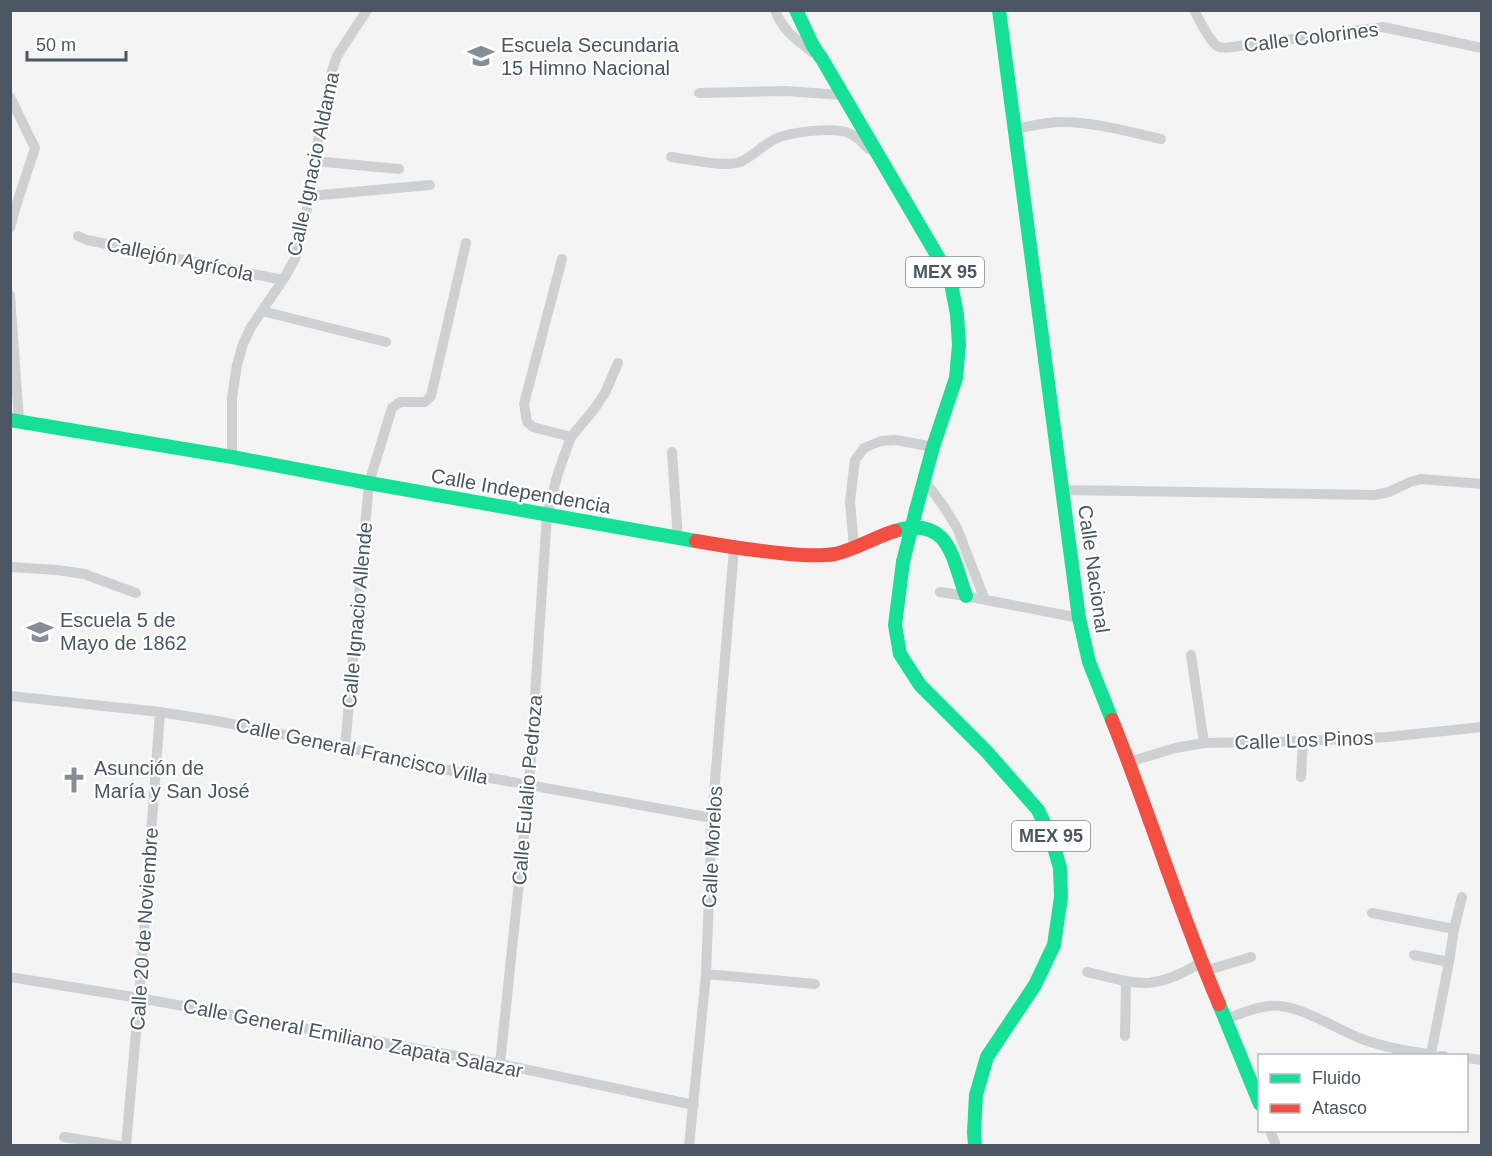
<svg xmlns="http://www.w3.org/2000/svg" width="1492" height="1156" viewBox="0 0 1492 1156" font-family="Arial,sans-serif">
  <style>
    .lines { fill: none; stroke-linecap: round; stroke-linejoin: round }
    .street { stroke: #ced0d2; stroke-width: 10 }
    .fast { stroke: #16e098; stroke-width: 14 }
    .jam { stroke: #f24e42; stroke-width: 14 }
    .fast-bridge { stroke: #16e098; stroke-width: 14 }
    .labels { text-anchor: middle; stroke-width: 4.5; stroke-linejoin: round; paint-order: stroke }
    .shield { fill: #fff; stroke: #808990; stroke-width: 1.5 }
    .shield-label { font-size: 18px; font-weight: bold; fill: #4a5661 }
    .street-label { font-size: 20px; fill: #4a5661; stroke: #fff }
    .poi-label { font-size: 20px; fill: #4a5661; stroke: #fff; text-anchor: start }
  </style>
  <rect width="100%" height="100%" fill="#f4f4f4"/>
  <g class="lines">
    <path class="street" d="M775 10C782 30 797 40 812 52
      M1194 10C1199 19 1209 41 1217 46 1221 48 1227 48 1232 47L1383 27 1482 48
      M699 93 785 91 843 95
      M10 97 35 148 15 209 10 228
      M1015 129C1031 126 1046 122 1062 122 1095 122 1129 132 1161 139
      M671 157C687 159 726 168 740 162 753 157 762 145 775 139 790 132 836 126 851 134 858 137 863 144 869 149
      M314 161 399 169
      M310 196 430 185
      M78 236 87 240 283 280
      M562 259 524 404 527 422 533 427 571 437
      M10 295 19 421
      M262 311 386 342
      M672 452 678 539
      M232 457V398L237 365 243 344 251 327 283 280 295 259 310 196 314 161 332 71 337 56 367 10
      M925 481 944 507 957 528 985 600
      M1063 490 1375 495 1389 492 1410 482 1421 479 1482 484
      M854 548 850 501 855 460 864 448 881 441 896 440 933 447
      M10 567 57 570 84 574 136 593
      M940 592 966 596 1079 618
      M1191 655 1204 743
      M10 696 160 712 217 721 345 747 462 773 712 818
      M345 747 369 483 392 408 400 402H425L431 396 466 243
      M1129 762 1175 748 1204 743 1303 741 1387 737 1482 727
      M1301 777 1303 741
      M1372 913 1454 929
      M1414 955 1449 962
      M1205 971 1251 957
      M1087 972C1106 976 1128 984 1148 983 1167 981 1186 972 1201 962
      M706 974 815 984
      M10 977 139 998 500 1064 694 1105
      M1226 1019C1243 1013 1262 1004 1280 1006 1304 1008 1339 1030 1362 1039 1388 1049 1417 1053 1444 1056
      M1125 1036 1126 981
      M1431 1054 1449 962 1454 929 1462 897
      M1466 1058 1482 1060
      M500 1064 529 786 547 515 558 473 571 437 595 408 605 393 618 363
      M1270 1130 1276 1146
      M64 1137 120 1146
      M126 1146 139 998 160 712
      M689 1146 706 974 712 818 734 548"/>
    <path class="fast" d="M796 10 813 46 822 59 938 257 951 284 957 314 959 345 956 378 933 447 916 510
      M999 10 1079 618 1089 662 1112 720
      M10 420 232 457 369 483 696 541
      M895 531C949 515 952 557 966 596
      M903 562 895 625 900 654 920 685 987 752 1038 810 1052 840 1060 868 1061 897 1054 945 1035 985 987 1057 976 1095 974 1132 975 1146
      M1219 1004 1260 1104"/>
    <path class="jam" d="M696 541C724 546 751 550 779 553 797 555 817 557 835 554 856 549 875 537 895 531
      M1112 720C1150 814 1179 911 1219 1004"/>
    <path class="fast-bridge" d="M903 562 916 510"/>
  </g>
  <defs>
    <g id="school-bare" transform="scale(2.07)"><path d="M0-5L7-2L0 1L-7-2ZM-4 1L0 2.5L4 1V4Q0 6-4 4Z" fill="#868d94" stroke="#fff" stroke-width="2.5" paint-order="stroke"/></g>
    <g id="church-bare" transform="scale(2.07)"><path d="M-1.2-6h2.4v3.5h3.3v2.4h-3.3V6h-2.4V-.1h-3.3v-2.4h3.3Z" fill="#868d94" stroke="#fff" stroke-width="2.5" paint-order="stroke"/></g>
  </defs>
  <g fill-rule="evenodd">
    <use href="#school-bare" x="481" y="56"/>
    <use href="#school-bare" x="40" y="632"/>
    <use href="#church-bare" x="74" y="780"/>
  </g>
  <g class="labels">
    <g class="shield">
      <rect x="906" y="257" width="78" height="30" rx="4.5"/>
      <rect x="1012" y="821" width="78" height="30" rx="4.5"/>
    </g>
    <g class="shield-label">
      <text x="945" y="278">MEX 95</text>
      <text x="1051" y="842">MEX 95</text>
    </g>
    <g class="street-label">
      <text transform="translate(1311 37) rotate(-7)" y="7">Calle Colorines</text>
      <text transform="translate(313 164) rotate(-78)" y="7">Calle Ignacio Aldama</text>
      <text transform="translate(180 259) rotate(12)" y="7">Callejón Agrícola</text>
      <text transform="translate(521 491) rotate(10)" y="7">Calle Independencia</text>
      <text transform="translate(1094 569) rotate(82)" y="7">Calle Nacional</text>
      <text transform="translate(357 615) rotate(-85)" y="7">Calle Ignacio Allende</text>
      <text transform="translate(1304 740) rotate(-2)" y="7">Calle Los Pinos</text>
      <text transform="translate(362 751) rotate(12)" y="7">Calle General Francisco Villa</text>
      <text transform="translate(527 790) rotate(-85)" y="7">Calle Eulalio Pedroza</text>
      <text transform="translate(712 847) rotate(-87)" y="7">Calle Morelos</text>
      <text transform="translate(144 929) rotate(-86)" y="7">Calle 20 de Noviembre</text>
      <text transform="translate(353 1038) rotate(11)" y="7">Calle General Emiliano Zapata Salazar</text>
    </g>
    <g class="poi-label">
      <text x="501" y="52">Escuela Secundaria<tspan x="501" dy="23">15 Himno Nacional</tspan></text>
      <text x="60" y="627">Escuela 5 de<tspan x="60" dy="23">Mayo de 1862</tspan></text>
      <text x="94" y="775">Asunción de<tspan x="94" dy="23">María y San José</tspan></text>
    </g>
  </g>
  <rect width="1492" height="1156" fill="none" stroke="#4a5661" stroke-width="24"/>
  <rect x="1258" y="1054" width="210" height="78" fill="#ffffff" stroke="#b7bbc0" stroke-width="1.5"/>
  <rect x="1270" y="1074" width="30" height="9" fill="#16e098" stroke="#b7bbc0" stroke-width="1.5"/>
  <text x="1312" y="1084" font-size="18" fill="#4a5661">Fluido</text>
  <rect x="1270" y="1104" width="30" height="9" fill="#f24e42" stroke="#b7bbc0" stroke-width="1.5"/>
  <text x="1312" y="1114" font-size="18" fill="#4a5661">Atasco</text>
  <path d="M27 51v9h99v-9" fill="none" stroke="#4a5661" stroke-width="3"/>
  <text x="36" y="51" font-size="18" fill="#4a5661" stroke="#ffffff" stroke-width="4.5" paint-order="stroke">50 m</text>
</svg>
